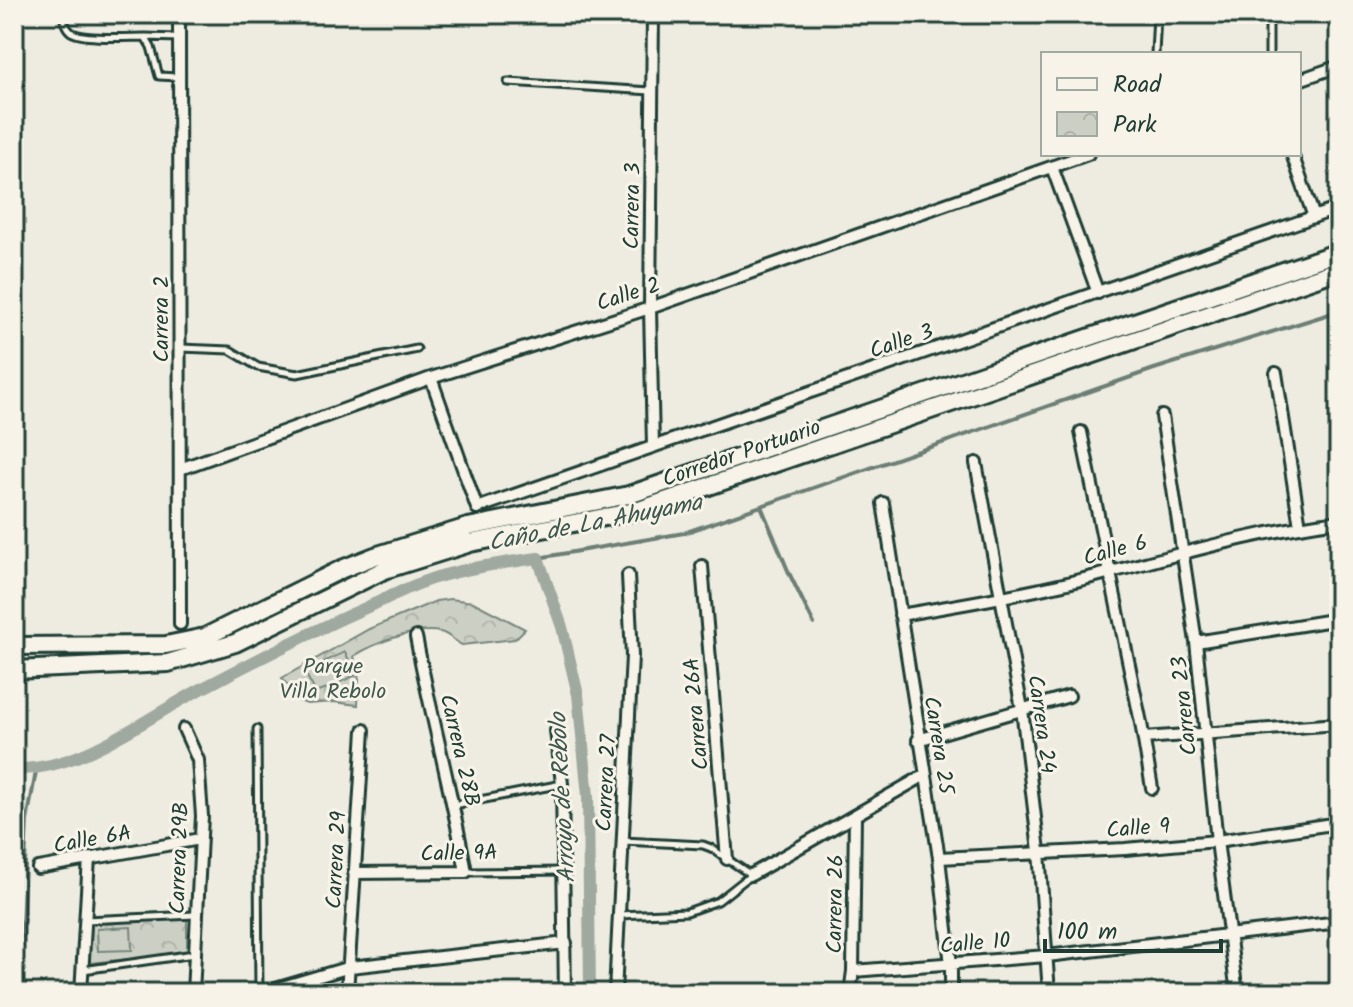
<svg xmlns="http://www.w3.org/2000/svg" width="1353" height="1007" viewBox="0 0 1353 1007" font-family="Kalam,sans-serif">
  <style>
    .park { fill: url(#park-crowns); stroke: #76867c; stroke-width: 2 }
    .garden { fill: #cccfc4; stroke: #76867c; stroke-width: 2 }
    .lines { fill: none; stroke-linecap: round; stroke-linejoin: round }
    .stream { stroke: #6c7e74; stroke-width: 4 }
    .canal { stroke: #9fa99f; stroke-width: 12 }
    .lane-casing { stroke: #1f3d34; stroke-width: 11 }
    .street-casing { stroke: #1f3d34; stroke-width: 16 }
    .primary-casing { stroke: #1f3d34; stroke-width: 22 }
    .lane { stroke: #f7f3e8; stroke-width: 5 }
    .street { stroke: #f7f3e8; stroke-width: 10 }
    .primary { stroke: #f7f3e8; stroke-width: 16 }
    .labels { text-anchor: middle; stroke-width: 6; stroke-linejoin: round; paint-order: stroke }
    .street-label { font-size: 22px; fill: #1f3d34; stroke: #f7f3e8 }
    .park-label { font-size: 22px; fill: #425a51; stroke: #f7f3e8 }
    .water-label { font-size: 24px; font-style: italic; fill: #3f584f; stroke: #f7f3e8 }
  </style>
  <defs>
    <pattern id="park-crowns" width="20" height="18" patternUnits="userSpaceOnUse" patternTransform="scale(2)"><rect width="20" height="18" fill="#cccfc4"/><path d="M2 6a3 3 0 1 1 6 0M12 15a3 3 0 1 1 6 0" fill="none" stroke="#afb3a9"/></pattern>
  </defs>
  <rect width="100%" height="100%" fill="#eeece1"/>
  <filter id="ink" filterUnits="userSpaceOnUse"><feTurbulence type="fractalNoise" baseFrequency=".0125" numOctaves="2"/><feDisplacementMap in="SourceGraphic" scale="16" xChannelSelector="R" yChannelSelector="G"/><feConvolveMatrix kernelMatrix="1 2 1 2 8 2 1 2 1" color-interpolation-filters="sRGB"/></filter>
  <g filter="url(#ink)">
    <path class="park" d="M450 599 473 602 525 629 515 639 462 645C456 642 447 633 440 632 415 627 375 643 354 656L359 679 358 705 334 702 307 704 299 701 282 678 369 629 436 601Z
      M187 919V953L90 963V923Z"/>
    <path class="garden" d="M345 652 356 675 316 693 304 671Z
      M131 927 132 950 98 951 97 929Z"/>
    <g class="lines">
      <path class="stream" d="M761 506 789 573 814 624
        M538 558 684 533 1154 369 1339 311
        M19 993 27 821 37 766"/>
      <path class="canal" d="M14 769C81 771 144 719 201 689 257 660 312 631 370 606 390 597 410 586 431 579 466 568 502 563 538 558L562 627 578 695 588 796 590 993"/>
      <g class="lane-casing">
        <path id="lane" d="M63 14C64 21 65 27 71 32 83 40 128 37 145 37L151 47 159 76 178 77
          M1269 14V54
          M146 37 179 38
          M1155 54 1157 14
          M508 82 651 91
          M181 348 230 350 258 367 297 374 417 349
          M257 729 259 993
          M454 805 562 784
          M467 872 565 871
          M619 915 687 912 718 901 751 875 711 848 703 845 623 841
          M85 920 195 915
          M83 970 194 954"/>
      </g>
      <g class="street-casing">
        <path id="street" d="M179 14 180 624
          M653 14 650 308 653 447
          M1299 80 1339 66
          M1292 154 1314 217
          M1052 167 1098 293
          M1276 373 1300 526
          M431 378 477 508 1339 208
          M1162 416 1196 642 1217 841 1237 993
          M1081 432 1141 723 1152 788
          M976 463 1022 709 1039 851 1049 993
          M180 469 431 378 650 308 1088 154
          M883 503 939 858 951 965V993
          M702 566 727 859
          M900 615C971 603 1042 591 1111 572 1188 552 1260 531 1339 521
          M1196 642 1339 619
          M184 729 198 760 202 816 193 993
          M556 730 562 784 565 993
          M1144 738 1339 724
          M918 740 1069 696
          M939 858 1125 849 1217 841 1339 823
          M38 868 200 839
          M354 873 466 872C452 793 431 716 416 637
          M751 875 925 775
          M853 971 1047 956 1339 922
          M81 993 89 858
          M262 993 350 967 566 943
          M347 993 364 730
          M615 993 632 656 628 575
          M850 993 853 971 855 816"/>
      </g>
      <g class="primary-casing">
        <path id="primary" d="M14 646 166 645 205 637 342 569 375 556 468 527 629 495 1339 252
          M14 670 168 663 235 643 384 570 470 543 636 511 1339 270"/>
      </g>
      <use href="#lane" class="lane"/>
      <use href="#street" class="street"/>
      <use href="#primary" class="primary"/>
    </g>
  </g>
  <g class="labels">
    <g class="street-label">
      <text transform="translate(631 206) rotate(-89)" y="8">Carrera 3</text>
      <text transform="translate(628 293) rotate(-18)" y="8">Calle 2</text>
      <text transform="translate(160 319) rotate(-90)" y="8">Carrera 2</text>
      <text transform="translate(901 340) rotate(-19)" y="8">Calle 3</text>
      <text transform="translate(741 452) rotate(-19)" y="8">Corredor Portuario</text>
      <text transform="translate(1115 549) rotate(-15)" y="8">Calle 6</text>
      <text transform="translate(1183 706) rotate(-96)" y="8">Carrera 23</text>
      <text transform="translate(695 714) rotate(-95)" y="8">Carrera 26A</text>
      <text transform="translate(1043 724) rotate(82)" y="8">Carrera 24</text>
      <text transform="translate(940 745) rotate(81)" y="8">Carrera 25</text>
      <text transform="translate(461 750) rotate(77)" y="8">Carrera 28B</text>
      <text transform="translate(605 783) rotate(-87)" y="8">Carrera 27</text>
      <text transform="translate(1138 827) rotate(-4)" y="8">Calle 9</text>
      <text transform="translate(92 838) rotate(-10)" y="8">Calle 6A</text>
      <text transform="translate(459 852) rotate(-1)" y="8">Calle 9A</text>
      <text transform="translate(178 858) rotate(-88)" y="8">Carrera 29B</text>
      <text transform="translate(335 860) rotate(-87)" y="8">Carrera 29</text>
      <text transform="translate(834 904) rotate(-89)" y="8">Carrera 26</text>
      <text transform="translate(975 942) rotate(-5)" y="8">Calle 10</text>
    </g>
    <g class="park-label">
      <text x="333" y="673">Parque<tspan x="333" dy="25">Villa Rebolo</tspan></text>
    </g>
    <g class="water-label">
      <text transform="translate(595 522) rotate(-11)" y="8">Caño de La Ahuyama</text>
      <text transform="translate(562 798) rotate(-93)" y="8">Arroyo de Rebolo</text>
    </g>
  </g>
  <rect width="1353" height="1007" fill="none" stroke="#f7f3e8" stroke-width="48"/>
  <rect x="24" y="24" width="1305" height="959" fill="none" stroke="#1f3d34" stroke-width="3" filter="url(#ink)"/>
  <rect x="1041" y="52" width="260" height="104" fill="#f7f3e8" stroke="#a1aaa0" stroke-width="2"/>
  <rect x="1057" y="78" width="40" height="12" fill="#f7f3e8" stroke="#a1aaa0" stroke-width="2"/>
  <text x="1113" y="92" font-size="24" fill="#1f3d34">Road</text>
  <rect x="1057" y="112" width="40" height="24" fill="url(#park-crowns)" stroke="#a1aaa0" stroke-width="2"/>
  <text x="1113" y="132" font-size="24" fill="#1f3d34">Park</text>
  <path d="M1045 939v12h176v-12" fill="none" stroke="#1f3d34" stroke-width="4"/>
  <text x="1057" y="939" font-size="24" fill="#1f3d34" stroke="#f7f3e8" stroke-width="6" paint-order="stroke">100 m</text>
</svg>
